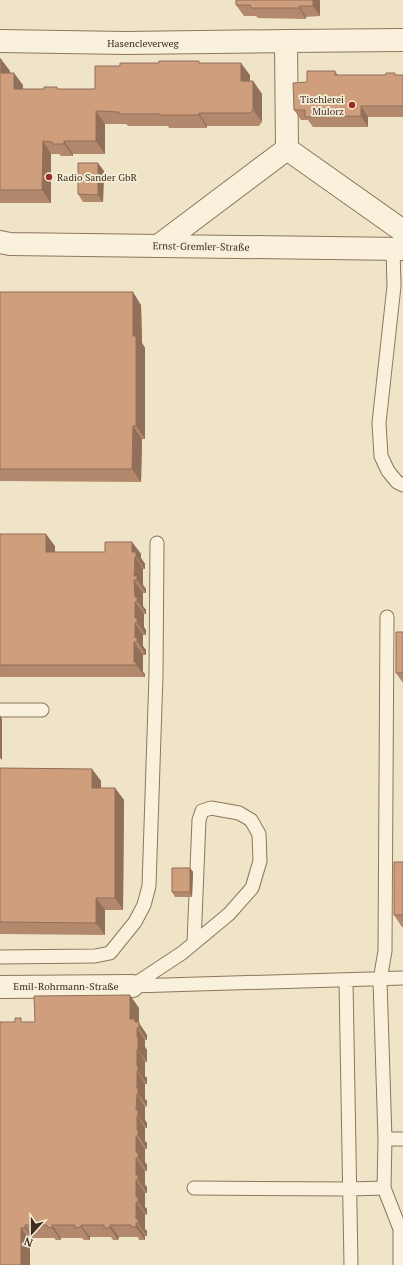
<svg xmlns="http://www.w3.org/2000/svg" width="403" height="1265" viewBox="0 0 403 1265" font-family="'PT Serif',serif">
  <style>
    .lines { fill: none; stroke-linecap: round; stroke-linejoin: round }
    .lane-casing { stroke: #8d765c; stroke-width: 15 }
    .street-casing { stroke: #8d765c; stroke-width: 24 }
    .lane { stroke: #faf1dc; stroke-width: 13 }
    .street { stroke: #faf1dc; stroke-width: 22 }
    .wall { fill: #b2896c }
    .shaded-wall { fill: #916f58 }
    .building { fill: #cf9f7d; stroke: #916f58 }
    .poi-dot { fill: #9e2a2b; stroke: #f7eed8; stroke-width: 1.5 }
    .labels { text-anchor: middle; stroke-width: 3.5; stroke-linejoin: round; paint-order: stroke }
    .street-label { font-size: 10px; fill: #3d2e20; stroke: #f7eed8 }
    .poi-label { font-size: 10px; fill: #3d2e20; stroke: #f7eed8; text-anchor: end }
  </style>
  <rect width="100%" height="100%" fill="#f0e4c8"/>
  <g class="lines">
    <g class="lane-casing">
      <path id="lane" d="M393 249 394 286 379 423 381 456 388 471 397 482 403 485
        M387 617 385 951 380 980 385 1139H403
        M0 710H42
        M0 957 95 956 110 953 135 922 144 905 149 886 156 675 157 543
        M346 981 351 1265
        M132 986 182 953 229 914 252 888 260 861 259 834 251 820 239 813 211 808 202 811 199 820 194 943
        M132 986 403 978
        M385 1139 384 1188 400 1229V1265
        M194 1188 350 1189 384 1188"/>
    </g>
    <g class="street-casing">
      <path id="street" d="M0 41 126 43 286 41 287 149 158 246
        M286 41 403 40
        M287 149 403 231
        M0 242 10 244 403 249
        M0 987 132 986"/>
    </g>
    <use href="#lane" class="lane"/>
    <use href="#street" class="street"/>
  </g>
  <path class="wall" d="M320 0V16L306 17V19L258 18 256 16H244L236 5Z
    M0 59 10 71V73L23 85 22 89H95L120 66 159 63H201L250 75V81H253L262 94V122L259 126H207V128H169L168 126H128L126 124H105V154H73V156H61L59 154H51V203H0Z
    M335 71 338 75H403V117H368V127H313L308 120H301L294 110 307 82Z
    M104 171 103 202H83L78 194Z
    M0 292 141 305 142 343 145 348V439H142L141 482 0 481Z
    M0 534 55 546V552H105L132 542 141 554V558L145 564V569H143V585L146 589V593H143V606L146 610V614H144V627L146 630V635H143V646L146 650V655H143V672L145 674V677H0Z
    M403 632V683L396 673Z
    M0 768 92 769 101 781V788H115L124 800 123 910H105V935L0 934Z
    M403 862V927H402L394 915Z
    M190 868 193 872 192 897H175L172 892Z
    M139 1008V1023L147 1035V1040H145V1047L147 1050V1062H145V1076L147 1078V1084H145V1099L147 1101V1106L145 1107V1120L147 1123V1128H145V1141L147 1143V1149H145V1162L147 1165V1171H145V1185L147 1187V1193H145V1207L147 1209V1215L145 1214V1229L147 1231V1236H145V1240H139L138 1237H119L118 1240H113L111 1237H90V1240H84L82 1238H61V1240H56L54 1238H33V1240H30L0 1265 24 1022H35Z"/>
  <path class="shaded-wall" d="M313 0H320V16L313 6Z
    M299 6 306 17V19L299 8Z
    M1 59 10 71V86L1 73Z
    M241 63 250 75V94L241 81Z
    M14 73 23 85 22 102 14 89Z
    M253 81 262 94V122L253 110Z
    M361 106 368 117V127L361 116Z
    M96 111 105 124V154L96 141Z
    M199 113 207 126V128L199 115Z
    M43 141 51 154V203L42 190Z
    M64 141 73 154V156L64 144Z
    M98 163 104 171 103 202 98 195Z
    M133 292 141 305 142 343 145 348V439L136 426 133 336Z
    M133 426 142 439 141 482 132 469Z
    M46 534 55 546V564L46 552Z
    M132 542 141 554V558L145 564V569L136 557 132 552Z
    M135 557 143 569V585L146 589V593L134 576Z
    M134 580 143 593V606L146 610V614L135 597Z
    M135 602 144 614V627L146 630V635L137 623 135 618Z
    M135 623 143 635V646L146 650V655L135 638Z
    M134 642 143 655V672L145 674V677L134 662Z
    M0 715 2 719V760L0 758Z
    M92 769 101 781V800L92 788Z
    M115 788 124 800 123 910 115 898Z
    M190 868 193 872 192 897 190 892Z
    M96 898 105 910V935L96 923Z
    M130 995 139 1008V1023L147 1035V1040L139 1028H137L145 1040V1047L147 1050V1062L138 1050 137 1037 130 1019Z
    M137 1049 145 1062V1076L147 1078V1084L138 1071 137 1066Z
    M137 1071 145 1084V1099L147 1101V1106L138 1094 137 1088Z
    M137 1094 145 1107V1120L147 1123V1128L138 1116 136 1110Z
    M137 1116 145 1128V1141L147 1143V1149L138 1136 137 1130Z
    M136 1136 145 1149V1162L147 1165V1171L138 1158 136 1152Z
    M136 1158 145 1171V1185L147 1187V1193L138 1180 136 1175Z
    M136 1180 145 1193V1207L147 1209V1215L138 1202 136 1197Z
    M136 1202 145 1214V1229L147 1231V1236L138 1223 136 1219Z
    M136 1223 145 1236V1240L136 1227Z
    M25 1225 33 1238V1240L25 1228Z
    M52 1225 61 1238V1240L52 1228Z
    M81 1225 90 1237V1240L81 1227Z
    M110 1225 119 1237 118 1240 110 1228Z
    M21 1228 30 1240V1265H21Z"/>
  <path class="building" d="M236 0H313V6H299V8H251L250 5H236Z
    M0 59H1V73H14V89H44V87H57V89H95V66H120V63H159V61H199V63H241V81H253V110L250 113H199V115H160V114H119V112L96 111V141H64V144H52V142L43 141 42 190H0Z
    M307 71H335V75H386V73H395V75H403V106H361V116L305 117V110H294L293 83 307 82Z
    M78 163H98V195L78 194Z
    M0 292H133V336H136V426H133L132 469H0Z
    M0 534H46V552H105V542H132V552H136V557H135L134 576H137V580H134L135 597H137V602H135V618H137V623H135V638L137 637V642H134V662H136V665H0Z
    M396 632H403V673H396Z
    M0 768 92 769V788H115V898H96V923L0 922Z
    M394 862H403V915H394Z
    M172 868H190V892H172Z
    M130 995V1019H135V1022H139V1028H137V1037H138V1050L137 1049V1066H138V1071H137V1088H138V1094H137L136 1110H138V1116H137V1130H138V1136H136V1152L138 1153V1158H136V1175H138V1180H136V1197H138V1202H136V1219H138V1223H136V1227H131V1225H110V1228H104V1225H81V1227L75 1228V1225H52V1228L47 1227V1225H25V1228H21V1265H0V1022H15V1018H21V1022H35L34 996Z"/>
  <g class="poi-dot">
    <circle cx="352" cy="105" r="4"/>
    <circle cx="49" cy="177" r="4"/>
  </g>
  <g class="labels">
    <g class="street-label">
      <text x="143" y="47">Hasencleverweg</text>
      <text transform="translate(201 246) rotate(1)" y="4">Ernst-Gremler-Straße</text>
      <text x="66" y="990">Emil-Rohrmann-Straße</text>
    </g>
    <g class="poi-label">
      <text x="344" y="103">Tischlerei<tspan x="344" dy="12">Mulorz</tspan></text>
      <text x="57" y="181" text-anchor="start">Radio Sander GbR</text>
    </g>
  </g>
  <g transform="translate(32 1233) rotate(201)" stroke="#f7eed8" stroke-width="3" paint-order="stroke">
  <path d="M0-3L7 15L0 10L-7 15Z" fill="#3d2e20"/>
  <text y="-6" font-size="11" font-weight="bold" text-anchor="middle" fill="#3d2e20">N</text>
  </g>
</svg>
